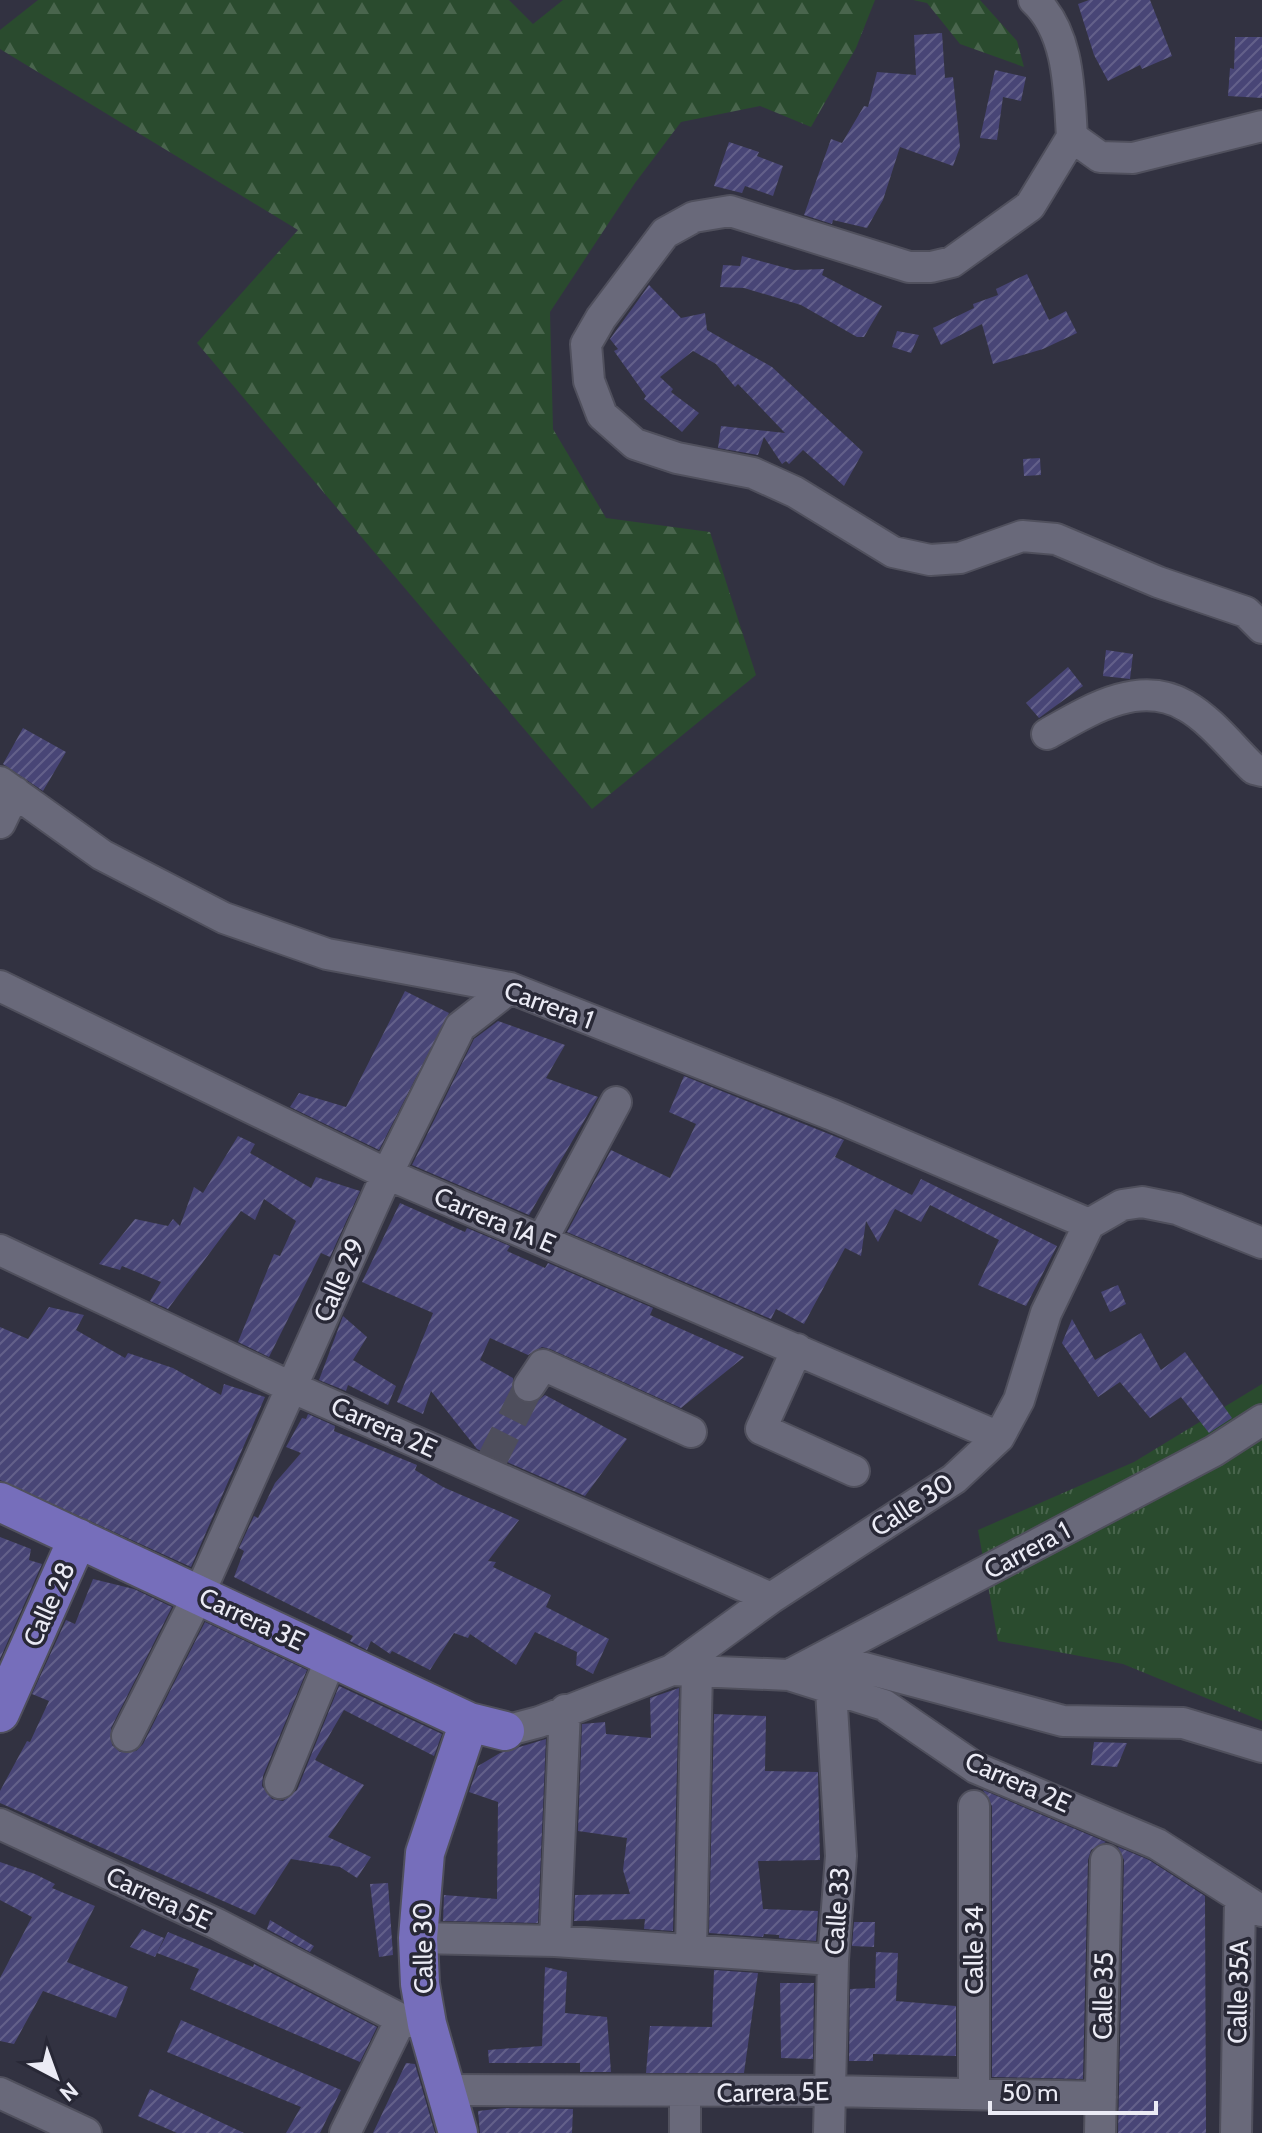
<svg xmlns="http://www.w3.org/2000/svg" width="1262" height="2133" viewBox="0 0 1262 2133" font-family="Cabin,sans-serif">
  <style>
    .grass { fill: url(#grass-tufts) }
    .forest { fill: url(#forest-firs) }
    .building { fill: url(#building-hatch) }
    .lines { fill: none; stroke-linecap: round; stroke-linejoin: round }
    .minor-tunnel { stroke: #4e4e5c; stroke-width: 30; stroke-dasharray: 30 15; stroke-linecap: butt }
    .minor-casing { stroke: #50505d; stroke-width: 34 }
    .major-casing { stroke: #50505d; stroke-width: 42 }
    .minor { stroke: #69697a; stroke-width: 30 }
    .major { stroke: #766ebb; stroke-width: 38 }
    .labels { text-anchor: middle; stroke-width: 7; stroke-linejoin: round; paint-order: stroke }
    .street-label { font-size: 26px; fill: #ebebf5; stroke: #282836 }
  </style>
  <defs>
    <pattern id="grass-tufts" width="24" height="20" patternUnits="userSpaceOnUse" patternTransform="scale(2)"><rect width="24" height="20" fill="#2a4b2e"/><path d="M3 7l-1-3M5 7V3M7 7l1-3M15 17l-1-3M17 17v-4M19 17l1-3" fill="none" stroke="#49654d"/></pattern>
    <pattern id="forest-firs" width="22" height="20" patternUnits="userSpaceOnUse" patternTransform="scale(2)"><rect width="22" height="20" fill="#2a4b2e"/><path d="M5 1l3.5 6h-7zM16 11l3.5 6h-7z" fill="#49654d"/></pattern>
    <pattern id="building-hatch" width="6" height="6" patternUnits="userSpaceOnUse" patternTransform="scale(2)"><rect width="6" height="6" fill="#484576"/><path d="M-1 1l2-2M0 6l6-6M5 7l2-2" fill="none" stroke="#63608a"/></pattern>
  </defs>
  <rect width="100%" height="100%" fill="#323241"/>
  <path class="grass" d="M1262 1384V1721L1123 1664 998 1641 978 1530 1134 1462Z"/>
  <path class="forest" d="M38 0H509L533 24 563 0H875L856 48 811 127 760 106 681 122 635 183 550 312 553 429 606 518 710 532 756 675 592 809 197 343 298 230 0 49V30Z
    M913 0H980L1017 41 1024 67 960 44 927 3Z"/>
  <path class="building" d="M1089 0H1150L1172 56 1142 69 1140 65 1108 81 1094 55 1078 4Z
    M942 33 945 78 953 77 960 147 953 166 900 147 883 200 867 228 833 220 832 224 804 215 831 139 842 143 864 106 868 107 877 72 916 75 914 35Z
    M1235 37H1262V98L1228 96 1230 68 1234 69Z
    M995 70 1026 77 1021 101 1003 97 997 140 980 138Z
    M729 142 759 152 757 156 783 166 773 196 745 186 742 193 714 186Z
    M742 256 794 270 824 269 822 275 882 306 864 337H857L801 305 744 288 720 287 723 265 740 266Z
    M1027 274 1049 320 1066 311 1077 333 1043 349 993 364 982 324 941 345 933 328 974 308 973 304 998 295 996 289Z
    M649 285 681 318 705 313 707 330 772 367 863 452 844 486 803 450 789 464 786 461 782 464 764 437 758 455 718 448 721 426 785 433 738 384 735 387 716 364 693 351 660 377 673 389 671 392 699 413 682 432 644 399 646 396 614 351 618 349 610 339Z
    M897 331 919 335 911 353 892 347Z
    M1040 458 1041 475 1024 476 1023 459Z
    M1106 650 1133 654 1130 679 1103 676Z
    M1068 667 1083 686 1039 718 1026 703Z
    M23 728 66 752 43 791 3 764Z
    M405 991 449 1013 379 1150 290 1107 299 1093 346 1107Z
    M498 1021 565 1045 546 1078 598 1097 529 1215 412 1165 474 1039Z
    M684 1076 844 1140 835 1157 912 1195 921 1179 1057 1246 1026 1306 978 1285 999 1240 930 1205 921 1222 895 1209 878 1242 866 1221 861 1256 845 1248 804 1324 776 1309 771 1319 567 1232 611 1150 670 1178 696 1124 669 1112Z
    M238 1136 255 1144 250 1153 311 1188 316 1177 360 1191 330 1257 321 1253 269 1357 238 1342 274 1254 280 1256 296 1221 264 1199 255 1220 241 1211 168 1309 150 1301 161 1282 122 1266 120 1270 99 1264 135 1219 168 1226 173 1219 180 1226 194 1187 203 1193Z
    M400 1203 465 1232 467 1228 510 1246 507 1251 545 1268 548 1263 653 1308 650 1315 744 1357 681 1408 550 1349 542 1347 528 1355 490 1338 480 1360 513 1378V1393L518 1400 536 1402 545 1395 627 1439 585 1496 477 1449 431 1391 423 1414 397 1402 433 1313 362 1282Z
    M1118 1285 1126 1304 1110 1312 1101 1292Z
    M49 1307 84 1315 76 1330 125 1358 128 1353 173 1368 221 1395 224 1384 265 1397 191 1567 0 1480V1327L28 1339Z
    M343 1316 367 1337 353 1360 396 1386 388 1405 348 1385 346 1391 319 1380Z
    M1072 1319 1095 1360 1141 1333 1161 1370 1185 1352 1232 1418 1209 1433 1181 1397 1150 1418 1120 1382 1098 1397 1062 1343Z
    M308 1414 335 1426 334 1431 417 1465 415 1470 443 1487 519 1520 488 1561 496 1562 493 1567 551 1595 546 1607 609 1639 593 1674 576 1665 577 1652 535 1632 516 1665 470 1634 468 1638 454 1633 430 1670 392 1651 390 1654 371 1641 367 1650 350 1641 353 1636 234 1577 244 1551 239 1548 254 1516 258 1518 275 1483 301 1453 286 1447 302 1418 306 1419Z
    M0 1537 31 1549 29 1560 42 1564 0 1659Z
    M93 1579 134 1589 172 1607 111 1728 112 1745 120 1752 136 1751 143 1744 205 1622 307 1670 263 1776 262 1786 272 1799 283 1801 297 1790 339 1686 442 1734 434 1756 344 1710 315 1760 364 1785 328 1837 371 1857 357 1878 340 1867 291 1859 255 1915 0 1803V1791L27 1741 30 1742 49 1701 32 1694 66 1620 75 1624Z
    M679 1688 673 1931 644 1929 645 1919 574 1921 575 1895 630 1894 623 1870 627 1838 578 1831 582 1724 605 1722 606 1734 651 1738 650 1698Z
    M714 1714 766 1716 765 1771 818 1772 820 1860 758 1861 763 1909 818 1911 816 1941 779 1938V1935L764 1934 763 1937 709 1933Z
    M546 1739 538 1923 443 1921 444 1895 497 1899 498 1802 469 1792 478 1766 500 1753Z
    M1094 1742 1127 1743 1117 1767 1091 1765Z
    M983 1790 1106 1842 1091 1850 1088 1860 1083 2079 992 2077V1806Z
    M1118 1847 1149 1860 1205 1896 1206 2133H1118L1124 1860Z
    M0 1862 35 1874 55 1884 52 1888 95 1906 67 1962 128 1987 116 2018 43 1991 14 2044 0 2041V1978L32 1917 0 1900Z
    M388 1883 393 1955 379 1957 370 1884Z
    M270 1920 314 1946 310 1952 267 1929Z
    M854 1922H875L874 1947 852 1946Z
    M142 1929 164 1938 155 1957 130 1947Z
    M168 1932 253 1967 254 1964 377 2027 360 2062 190 1989 199 1969 157 1953Z
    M876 1952 898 1953 896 2001 956 2006V2056L873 2054V2061H849L850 1989 875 1988Z
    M545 1967 567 1972 565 2013 607 2017 611 2072H580V2063H489L488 2050 542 2046Z
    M714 1970 758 1973 744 2073H646L650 2026 712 2027Z
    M780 1983H814L813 2059 781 2058Z
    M181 2020 341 2090 320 2133H286L301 2107 167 2052Z
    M406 2063 415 2064 435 2133H373Z
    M150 2089 244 2133H177L138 2116Z
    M505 2108 573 2109 572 2133H480L478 2111Z"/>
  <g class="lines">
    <path class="minor-tunnel" d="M492 1460 529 1386"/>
    <g class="minor-casing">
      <path id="minor" d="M1034 0C1070 33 1069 92 1072 137L1100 157 1133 158 1262 126
        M1072 137 1030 206 952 262 931 267H909L730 211 694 217 665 233 601 318 586 344 589 381 602 415 635 444 677 458 753 473 795 492 893 552 930 560 960 558 1022 536 1056 539 1158 582 1246 612 1262 628
        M1047 734C1088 711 1139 678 1186 706 1211 720 1233 749 1254 769L1262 771
        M0 782 102 855 224 918 327 954 510 988 830 1114 1089 1224
        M0 823 15 792
        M0 986 387 1174 999 1437
        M542 1240 616 1102
        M0 1250 291 1387 771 1598
        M797 1349 761 1429 854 1471
        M529 1386 543 1365 691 1432
        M827 1658 1063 1721 1183 1723 1262 1747
        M672 1670 789 1675 884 1705 976 1768 1157 1844 1262 1911
        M789 1675 1214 1451 1262 1420
        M505 1731 539 1722 672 1670 771 1598 954 1479 999 1437 1019 1400 1046 1313 1089 1224 1122 1205 1142 1202 1177 1209 1262 1243
        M127 1736 199 1594 387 1174 460 1027 510 988
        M280 1783 332 1656
        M974 1806V2094
        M0 1824 217 1924 401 2019
        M418 1938 555 1941 833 1960
        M555 1941 565 1710
        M691 1950 697 1670
        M446 2090 831 2091 1101 2097
        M0 2093 86 2133
        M685 2093V2133
        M345 2133 401 2019 419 2023
        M829 2133 833 1960 841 1856 831 1690
        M1100 2133 1106 1860
        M1236 2133 1240 1900"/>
    </g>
    <g class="major-casing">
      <path id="major" d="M0 1502 469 1722 505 1731
        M0 1713 78 1538
        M458 2133 427 2024 420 1984 418 1938 425 1853 469 1722"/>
    </g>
    <use href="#minor" class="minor"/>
    <use href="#major" class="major"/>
  </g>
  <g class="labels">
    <g class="street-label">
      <text transform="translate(549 1005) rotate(20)" y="9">Carrera 1</text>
      <text transform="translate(495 1220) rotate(23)" y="9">Carrera 1A E</text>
      <text transform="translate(339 1280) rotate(-66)" y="9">Calle 29</text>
      <text transform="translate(384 1427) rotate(24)" y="9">Carrera 2E</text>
      <text transform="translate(912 1505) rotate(-33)" y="9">Calle 30</text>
      <text transform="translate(1027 1550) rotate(-28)" y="9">Carrera 1</text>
      <text transform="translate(49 1604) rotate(-66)" y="9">Calle 28</text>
      <text transform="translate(252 1619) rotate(25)" y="9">Carrera 3E</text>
      <text transform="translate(1018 1782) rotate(24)" y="9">Carrera 2E</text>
      <text transform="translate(159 1898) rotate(25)" y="9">Carrera 5E</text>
      <text transform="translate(837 1911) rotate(-86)" y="9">Calle 33</text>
      <text transform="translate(423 1948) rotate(-91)" y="9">Calle 30</text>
      <text transform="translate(974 1950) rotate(-90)" y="9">Calle 34</text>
      <text transform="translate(1238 1992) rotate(-89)" y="9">Calle 35A</text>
      <text transform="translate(1103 1996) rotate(-89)" y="9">Calle 35</text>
      <text transform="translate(773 2092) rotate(-1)" y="9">Carrera 5E</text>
    </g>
  </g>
  <g transform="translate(56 2077) rotate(139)" stroke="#282836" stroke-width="6" paint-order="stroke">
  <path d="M0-6L14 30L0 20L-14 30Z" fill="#ebebf5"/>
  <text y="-12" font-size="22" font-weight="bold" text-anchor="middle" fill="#ebebf5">N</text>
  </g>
  <path d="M990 2101v12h166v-12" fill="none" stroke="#ebebf5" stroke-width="4"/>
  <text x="1002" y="2101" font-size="24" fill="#ebebf5" stroke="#282836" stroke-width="6" paint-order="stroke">50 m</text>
</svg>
